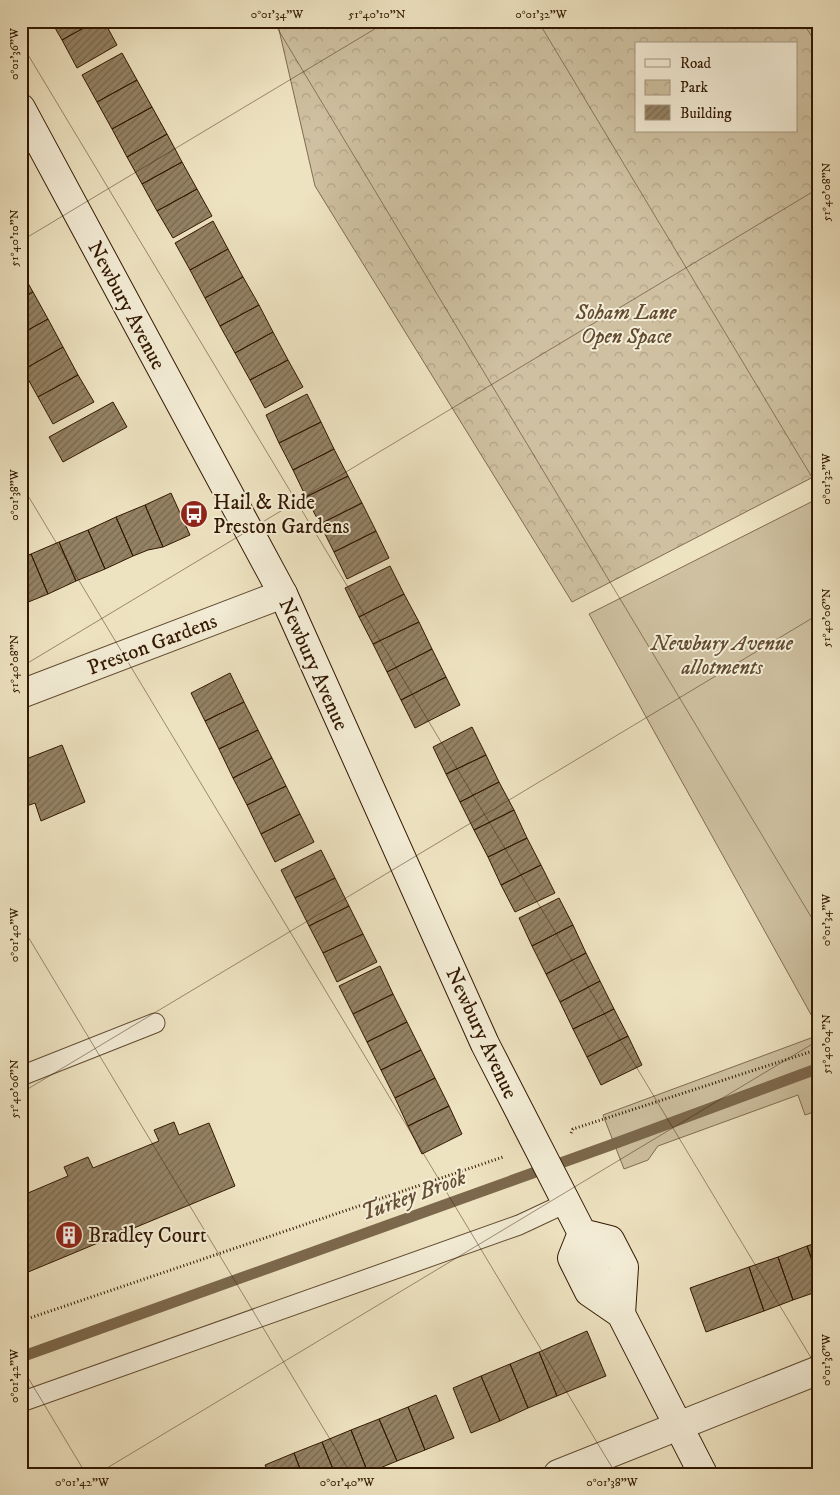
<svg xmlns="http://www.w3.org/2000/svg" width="840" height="1495" viewBox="0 0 840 1495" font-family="'IM FELL DW Pica',serif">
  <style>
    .green { fill: #cec0a0; stroke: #806c50 }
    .park { fill: url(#park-crowns); stroke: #806c50; fill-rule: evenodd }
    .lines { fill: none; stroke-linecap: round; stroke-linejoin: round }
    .stream { stroke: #7c684c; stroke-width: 11 }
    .building { fill: url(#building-hatch); stroke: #321800 }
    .lane-casing { stroke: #614b30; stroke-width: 21 }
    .street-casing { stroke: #614b30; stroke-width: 30 }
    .secondary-casing { stroke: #321800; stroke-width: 30 }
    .path { stroke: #321800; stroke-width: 3; stroke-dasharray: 1 2.5; stroke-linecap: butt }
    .lane { stroke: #f4edd7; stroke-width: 19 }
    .street { stroke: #f4edd7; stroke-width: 28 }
    .secondary { stroke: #f4edd7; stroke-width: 28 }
    .ticks { fill: none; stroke: #321800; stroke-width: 1; stroke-opacity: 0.45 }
    .labels { text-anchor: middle; stroke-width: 4; stroke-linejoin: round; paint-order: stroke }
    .street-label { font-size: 21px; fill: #321800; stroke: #f4edd7 }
    .park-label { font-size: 21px; font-style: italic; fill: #614a30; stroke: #f4edd7 }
    .poi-label { font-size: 21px; fill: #321800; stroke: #f4edd7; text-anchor: start }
    .water-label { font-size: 22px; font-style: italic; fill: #644e33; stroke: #f4edd7 }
    .neatline { fill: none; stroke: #321800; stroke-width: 2 }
    .ticks-label { font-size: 12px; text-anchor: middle; fill: #321800 }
  </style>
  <defs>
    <pattern id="park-crowns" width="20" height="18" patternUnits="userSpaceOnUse" patternTransform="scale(1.25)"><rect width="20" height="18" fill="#cec0a0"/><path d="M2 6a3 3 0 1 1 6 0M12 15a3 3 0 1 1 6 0" fill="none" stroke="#b1a488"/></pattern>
    <pattern id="building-hatch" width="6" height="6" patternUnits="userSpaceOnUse" patternTransform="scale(1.25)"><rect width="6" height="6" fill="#948264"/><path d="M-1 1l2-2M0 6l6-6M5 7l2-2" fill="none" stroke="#796950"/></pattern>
  </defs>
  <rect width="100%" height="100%" fill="#eee3c1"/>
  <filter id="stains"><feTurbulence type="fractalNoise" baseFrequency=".004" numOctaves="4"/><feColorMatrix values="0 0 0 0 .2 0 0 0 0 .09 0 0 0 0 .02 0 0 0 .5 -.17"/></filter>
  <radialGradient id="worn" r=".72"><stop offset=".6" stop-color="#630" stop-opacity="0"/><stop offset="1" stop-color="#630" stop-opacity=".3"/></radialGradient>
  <path class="green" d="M819 498V1029L589 614Z
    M819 1035V1110L805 1115 798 1095 658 1146 648 1160 624 1169 603 1115Z"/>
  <path class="park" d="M277 21H819V474L572 602 315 186ZM636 44H796V131H636Z"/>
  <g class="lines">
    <path class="stream" d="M21 1357 608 1146 819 1068"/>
  </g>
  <path class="building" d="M51 21H96L62 40Z
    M96 21H104L117 45 77 68 62 40Z
    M122 53 137 80 97 102 82 75Z
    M137 80 152 107 112 129 97 102Z
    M152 107 167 134 127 157 112 129Z
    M167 134 182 162 142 184 127 157Z
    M182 162 197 189 157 211 142 184Z
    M197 189 212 216 173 238 157 211Z
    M213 221 228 249 190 270 175 243Z
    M228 249 243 277 205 298 190 270Z
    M21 271 33 292 21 299Z
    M243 277 259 305 220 326 205 298Z
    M33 292 48 319 21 334V299Z
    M259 305 273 332 235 353 220 326Z
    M48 319 63 347 23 370 21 367V334Z
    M273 332 288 360 250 380 235 353Z
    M63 347 78 375 38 397 23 370Z
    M288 360 303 387 265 408 250 380Z
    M78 375 94 402 53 424 38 397Z
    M307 394 321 422 279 443 266 415Z
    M113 402 127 427 63 462 49 437Z
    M321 422 334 449 293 470 279 443Z
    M334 449 348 476 306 497 293 470Z
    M348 476 362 503 320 524 306 497Z
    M171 493 190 535 163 547 145 505Z
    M362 503 376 531 334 552 320 524Z
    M145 505 163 547 148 550 133 556 116 517Z
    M116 517 133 556 105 569 88 530Z
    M88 530 105 569 76 581 59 542Z
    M376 531 389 558 347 579 334 552Z
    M59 542 76 581 48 594 31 554Z
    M31 554 48 594 21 605V558Z
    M390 566 404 594 359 617 345 588Z
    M404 594 419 622 373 644 359 617Z
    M419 622 432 649 387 672 373 644Z
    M432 649 446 677 401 700 387 672Z
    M230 673 244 702 205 721 191 693Z
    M446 677 460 705 415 728 401 700Z
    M244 702 258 730 219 749 205 721Z
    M472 727 486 755 446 774 433 747Z
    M258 730 272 758 233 778 219 749Z
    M62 745 85 802 41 821 35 803 21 808V761Z
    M486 755 499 782 460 802 446 774Z
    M272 758 286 786 247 805 233 778Z
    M499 782 514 810 474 830 460 802Z
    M286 786 300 814 261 834 247 805Z
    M514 810 527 838 488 857 474 830Z
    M300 814 314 842 275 862 261 834Z
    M527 838 541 865 501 885 488 857Z
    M321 850 335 878 295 898 281 870Z
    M541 865 555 893 515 912 501 885Z
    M335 878 349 906 309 926 295 898Z
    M559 898 573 925 532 946 519 918Z
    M349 906 363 934 323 953 309 926Z
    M573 925 586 953 546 974 532 946Z
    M363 934 377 962 337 982 323 953Z
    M586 953 600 981 560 1002 546 974Z
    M380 966 393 994 353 1014 339 986Z
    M600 981 614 1009 573 1029 560 1002Z
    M393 994 407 1022 367 1042 353 1014Z
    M614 1009 628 1036 587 1057 573 1029Z
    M407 1022 421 1050 381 1070 367 1042Z
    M628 1036 642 1065 601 1085 587 1057Z
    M421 1050 435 1078 395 1098 381 1070Z
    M435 1078 449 1106 408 1126 395 1098Z
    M449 1106 462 1134 422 1154 408 1126Z
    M174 1122 179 1135 209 1123 235 1186 21 1275V1196L68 1176 64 1167 88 1157 93 1168 159 1141 154 1130Z
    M819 1242V1280L807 1246Z
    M807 1246 819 1280V1291L793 1300 778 1257Z
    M778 1257 793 1300 764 1311 749 1267Z
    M749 1267 764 1311 706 1332 690 1288Z
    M587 1331 606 1376 557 1396 539 1352Z
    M539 1352 557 1396 528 1408 510 1364Z
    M510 1364 528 1408 500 1421 481 1376Z
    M481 1376 500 1421 471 1433 453 1388Z
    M436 1395 454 1438 425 1450 408 1407Z
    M408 1407 425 1450 397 1461 379 1419Z
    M379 1419 397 1461 368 1473 351 1430Z
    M351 1430 368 1473 366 1474H335L322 1442Z
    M322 1442 335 1474H302L294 1453Z
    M294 1453 302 1474H269L265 1465Z"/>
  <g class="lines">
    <g class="lane-casing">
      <path id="lane" d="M21 1076 155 1023
        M582 1233 619 1311
        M21 1402 519 1225 566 1203"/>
    </g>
    <g class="street-casing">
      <path id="street" d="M21 694 283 594
        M558 1474 819 1370"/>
    </g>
    <g class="secondary-casing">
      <path id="secondary" d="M21 108 283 594 485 1044 582 1233 610 1240 624 1267 621 1314
        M582 1233 572 1258 589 1292 621 1314 703 1474"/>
    </g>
    <path class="path" d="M571 1133 573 1129 819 1049
      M21 1321 503 1157"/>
    <use href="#lane" class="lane"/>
    <use href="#street" class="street"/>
    <use href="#secondary" class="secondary"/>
  </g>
  <path class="ticks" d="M273 21 819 930M538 21 819 489M802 21 819 48M21 43 819 1371M21 241 388 21M21 484 616 1474M21 667 819 188M21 925 351 1474M21 1093 819 614M21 1366 86 1474M97 1474 819 1040M805 1474 819 1466"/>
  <defs>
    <g id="bus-disc" transform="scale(1.4375)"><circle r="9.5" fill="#8f2418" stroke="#f4edd7"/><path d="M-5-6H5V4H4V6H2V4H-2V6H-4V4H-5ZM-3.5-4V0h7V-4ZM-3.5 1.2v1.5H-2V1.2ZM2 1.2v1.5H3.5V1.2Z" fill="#fff"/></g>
    <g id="building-disc" transform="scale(1.4375)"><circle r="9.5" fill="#8f2418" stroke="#f4edd7"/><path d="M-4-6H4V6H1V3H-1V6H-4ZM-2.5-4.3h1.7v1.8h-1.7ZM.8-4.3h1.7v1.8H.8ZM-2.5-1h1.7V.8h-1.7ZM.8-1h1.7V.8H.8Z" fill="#fff"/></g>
  </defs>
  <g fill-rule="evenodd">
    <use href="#bus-disc" x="194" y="514"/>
    <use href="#building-disc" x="69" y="1235"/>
  </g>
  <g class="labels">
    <g class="street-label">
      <text transform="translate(127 305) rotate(62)" y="7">Newbury Avenue</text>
      <text transform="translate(152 644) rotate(-21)" y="7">Preston Gardens</text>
      <text transform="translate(314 664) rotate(66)" y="7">Newbury Avenue</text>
      <text transform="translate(482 1033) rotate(65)" y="7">Newbury Avenue</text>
    </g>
    <g class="park-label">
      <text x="626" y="319">Soham Lane<tspan x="626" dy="24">Open Space</tspan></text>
      <text x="722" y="650">Newbury Avenue<tspan x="722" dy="24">allotments</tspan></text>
    </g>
    <g class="poi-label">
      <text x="213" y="509">Hail &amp; Ride<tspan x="213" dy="24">Preston Gardens</tspan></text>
      <text x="88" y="1242">Bradley Court</text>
    </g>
    <g class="water-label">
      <text transform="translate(413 1194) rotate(-20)" y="8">Turkey Brook</text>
    </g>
  </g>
  <rect width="840" height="1495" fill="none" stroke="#eee3c1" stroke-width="55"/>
  <rect x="635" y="42" width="162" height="90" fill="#f4edd7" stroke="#a69881"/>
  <rect x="645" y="59" width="25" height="8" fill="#f4edd7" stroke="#a69881"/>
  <text x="680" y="68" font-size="15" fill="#321800">Road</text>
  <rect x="645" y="80" width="25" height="15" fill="url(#park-crowns)" stroke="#a69881"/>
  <text x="680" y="92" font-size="15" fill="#321800">Park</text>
  <rect x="645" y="105" width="25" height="15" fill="url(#building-hatch)" stroke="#a69881"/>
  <text x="680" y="118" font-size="15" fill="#321800">Building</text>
  <rect x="28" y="28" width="784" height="1440" class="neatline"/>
  <g class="ticks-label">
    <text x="277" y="18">0°01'34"W</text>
    <text x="377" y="18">51°40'10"N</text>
    <text x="541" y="18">0°01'32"W</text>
    <text transform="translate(14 54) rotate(-90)" y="4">0°01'36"W</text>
    <text transform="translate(826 192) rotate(-90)" y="4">51°40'08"N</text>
    <text transform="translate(14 238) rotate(-90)" y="4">51°40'10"N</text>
    <text transform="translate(826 479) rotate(-90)" y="4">0°01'32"W</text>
    <text transform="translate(14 495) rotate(-90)" y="4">0°01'38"W</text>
    <text transform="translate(826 618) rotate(-90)" y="4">51°40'06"N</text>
    <text transform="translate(14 664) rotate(-90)" y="4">51°40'08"N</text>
    <text transform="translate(826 920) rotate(-90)" y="4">0°01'34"W</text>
    <text transform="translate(14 935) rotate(-90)" y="4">0°01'40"W</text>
    <text transform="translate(826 1044) rotate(-90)" y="4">51°40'04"N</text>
    <text transform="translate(14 1089) rotate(-90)" y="4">51°40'06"N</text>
    <text transform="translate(826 1360) rotate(-90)" y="4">0°01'36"W</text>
    <text transform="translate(14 1376) rotate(-90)" y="4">0°01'42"W</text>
    <text x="82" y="1486">0°01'42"W</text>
    <text x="347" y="1486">0°01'40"W</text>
    <text x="612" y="1486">0°01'38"W</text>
  </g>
  <rect width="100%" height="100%" filter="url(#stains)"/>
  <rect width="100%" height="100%" fill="url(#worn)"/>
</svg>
